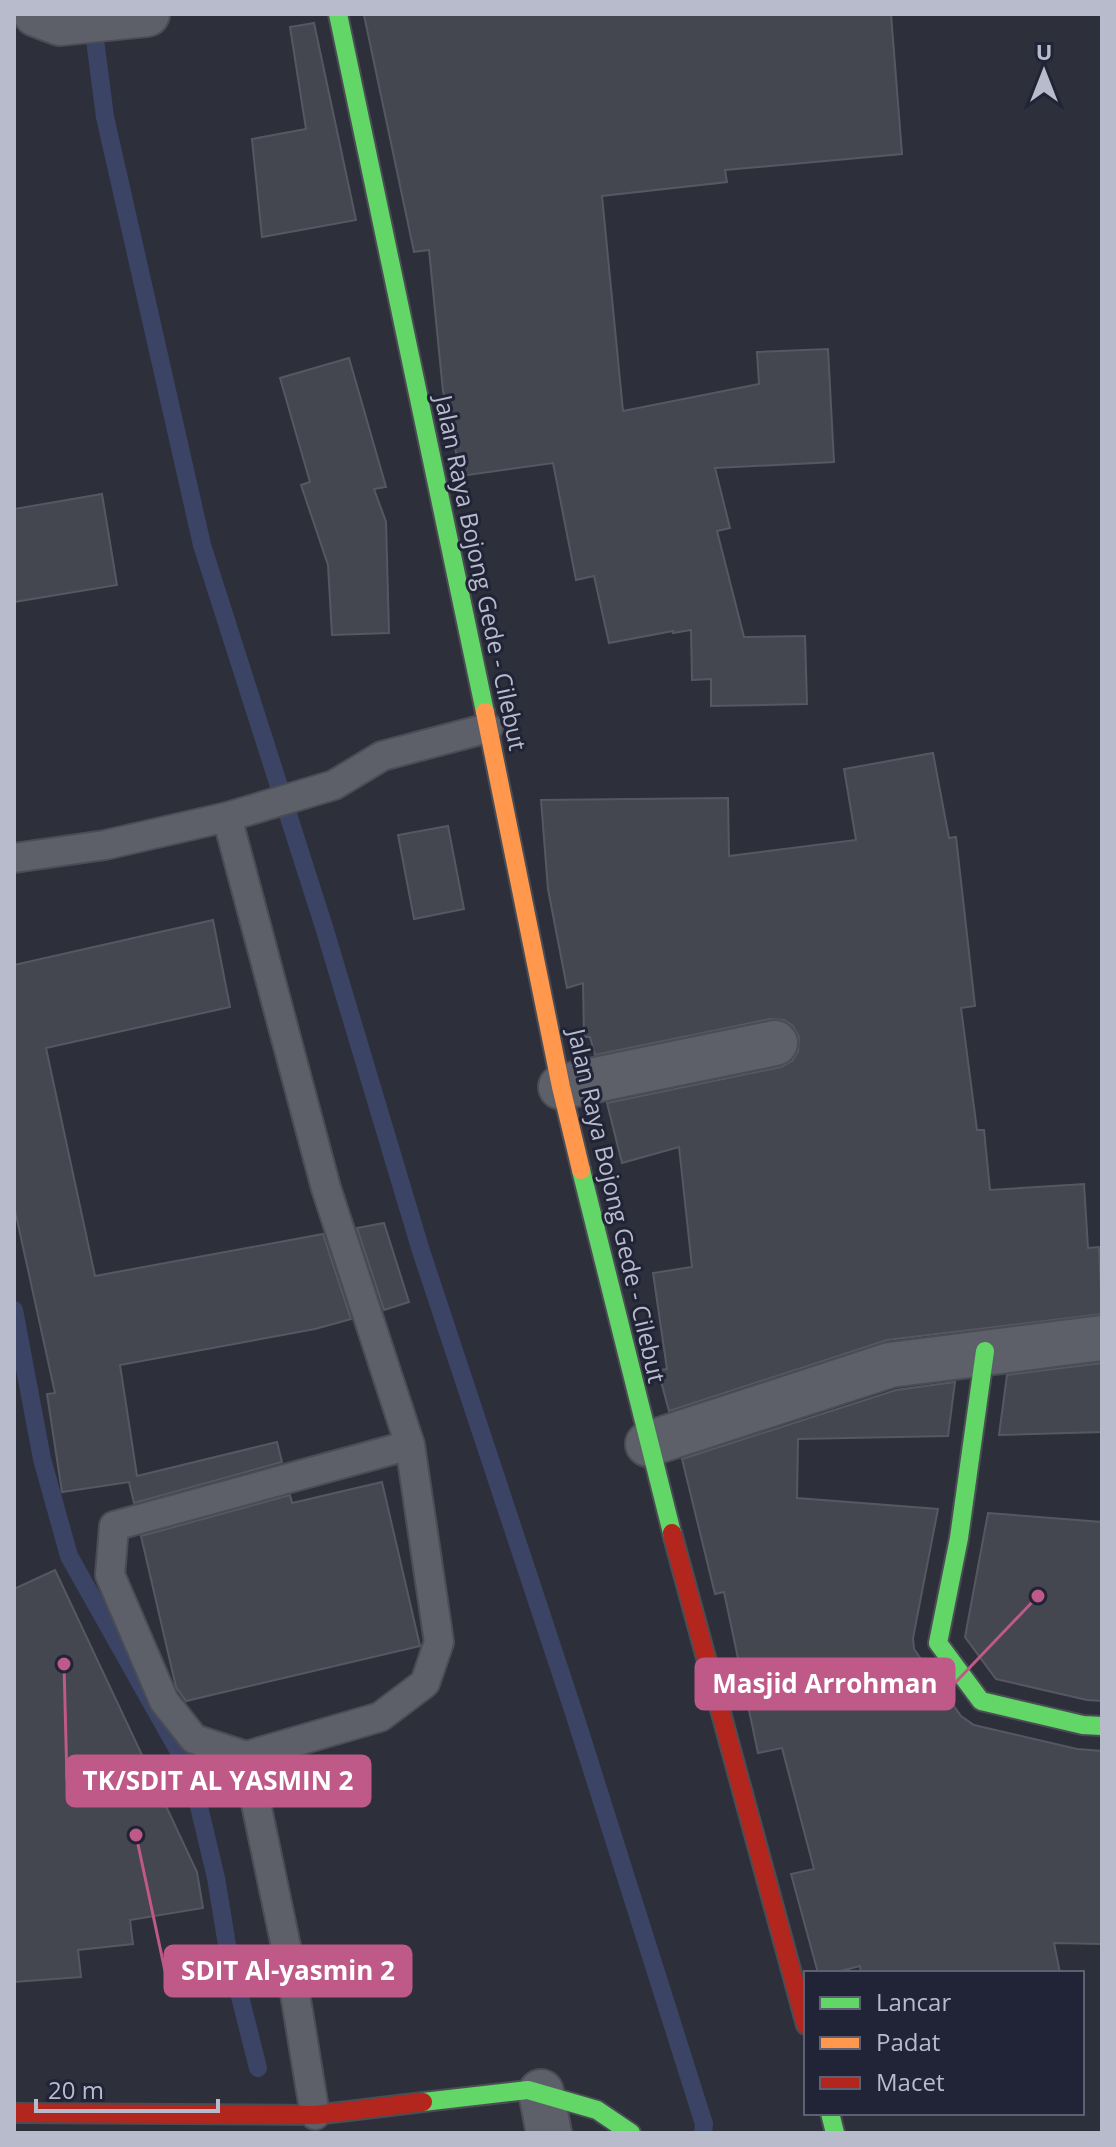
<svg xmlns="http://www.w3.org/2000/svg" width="1116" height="2147" viewBox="0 0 1116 2147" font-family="'Open Sans',sans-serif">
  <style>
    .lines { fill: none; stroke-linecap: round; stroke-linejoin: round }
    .stream { stroke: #3c4465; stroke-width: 18 }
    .building { fill: #444650; stroke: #555863; stroke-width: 2 }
    .lane-casing { stroke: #4b4d55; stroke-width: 32 }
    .street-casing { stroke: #4b4d55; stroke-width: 48 }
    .fast-casing { stroke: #4b4d55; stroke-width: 22 }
    .slow-casing { stroke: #4b4d55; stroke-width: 22 }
    .jam-casing { stroke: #4b4d55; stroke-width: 22 }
    .lane { stroke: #5d6069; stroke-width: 28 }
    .street { stroke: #5d6069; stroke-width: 44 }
    .fast { stroke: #63d668; stroke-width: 18 }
    .slow { stroke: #ff974d; stroke-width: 18 }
    .jam { stroke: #b3261e; stroke-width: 18 }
    .labels { text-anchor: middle; stroke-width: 6; stroke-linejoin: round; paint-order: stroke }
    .street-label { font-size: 24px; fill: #b8bbcb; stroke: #202436 }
    .leader { fill: none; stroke: #be5988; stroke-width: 3 }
    .callout-dot { fill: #be5988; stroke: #202436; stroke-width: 3 }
    .callout { fill: #be5988; stroke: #be5988; stroke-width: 3 }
    .callout-label { font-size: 26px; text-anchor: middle; font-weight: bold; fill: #fff }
  </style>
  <rect width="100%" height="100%" fill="#2d303b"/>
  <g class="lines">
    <path class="stream" d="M92 17 105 117 202 545 324 927 421 1251 574 1713 704 2124 703 2133
      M14 1310 42 1459 69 1556 191 1773 216 1878 227 1945 258 2068"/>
  </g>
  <path class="building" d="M891 14 902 154 725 170 727 182 602 196 623 411 759 384 757 352 828 349 834 462 715 468 730 528 717 531 744 637 805 636 807 704 711 706V679L692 680 691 630 673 633V631L609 643 594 576 576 580 553 463 461 476 443 391 429 250 414 252 364 15Z
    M314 23 356 220 262 237 252 139 306 129 290 27Z
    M349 358 386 487 374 489 386 522 389 633 332 635 328 565 301 485 310 482 280 378Z
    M102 494 117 585 14 602V509Z
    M933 753 949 838 956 837 975 1006 961 1008 977 1130H984L990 1190 1084 1184 1088 1248 1099 1247 1102 1314 887 1340 669 1411 658 1370 667 1369 653 1273 692 1267 679 1147 622 1163 607 1103 781 1067 792 1061 798 1052 799 1037 793 1026 784 1020 770 1019 595 1055 590 1037H584L583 983 567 988 548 889 541 800 728 798 729 856 856 840 844 769Z
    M448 826 464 909 414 919 398 835Z
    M213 920 230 1007 46 1048 95 1276 323 1234 351 1319 315 1329 120 1365 137 1476 277 1442 282 1462 134 1503 129 1482 62 1492 47 1394 55 1393 14 1206V965Z
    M384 1223 409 1302 384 1310 357 1228Z
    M1102 1363V1432L999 1435 1007 1375Z
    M955 1382 948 1436 798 1439 797 1498 938 1509 913 1638 914 1649 961 1716 974 1725 1077 1749 1102 1751V1944L1054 1943 1060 1973H861L860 1966 833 1973H818L791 1874 814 1869 782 1748 758 1753 724 1592 715 1594 682 1459 896 1390Z
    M382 1482 420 1646 186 1701 176 1687 141 1536 290 1495 292 1503Z
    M988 1513 1102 1522V1701L1087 1700 996 1679 965 1637Z
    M55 1570 197 1872 203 1908 130 1920 133 1944 78 1950 81 1977 14 1982V1589Z"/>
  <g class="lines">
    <g class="lane-casing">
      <path id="lane" d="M227 817 334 785 382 756 488 728
        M14 858 105 845 227 817 326 1188 410 1445 439 1642 425 1683 380 1717 246 1756 194 1739 164 1701 110 1575 114 1526 410 1445
        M246 1756 292 1975 315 2115"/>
    </g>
    <g class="street-casing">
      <path id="street" d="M36 14 60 23 147 14
        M561 1087 775 1043
        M648 1444 890 1365 1102 1338
        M541 2092 549 2133"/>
    </g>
    <g class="fast-casing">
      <path id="fast" d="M338 14 485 712
        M581 1170 672 1533
        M985 1351 959 1538 938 1643 981 1701 1083 1725 1102 1726
        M423 2102 528 2090 597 2110 631 2133
        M830 2113 835 2133"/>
    </g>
    <g class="slow-casing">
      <path id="slow" d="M485 712 561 1087 581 1170"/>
    </g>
    <g class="jam-casing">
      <path id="jam" d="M672 1533 806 2025
        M14 2113 315 2115 423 2102"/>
    </g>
    <use href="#lane" class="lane"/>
    <use href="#street" class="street"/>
    <use href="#fast" class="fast"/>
    <use href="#slow" class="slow"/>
    <use href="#jam" class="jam"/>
  </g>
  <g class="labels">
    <g class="street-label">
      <text transform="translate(480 573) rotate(78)" y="8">Jalan Raya Bojong Gede - Cilebut</text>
      <text transform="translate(616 1206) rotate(77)" y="8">Jalan Raya Bojong Gede - Cilebut</text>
    </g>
  </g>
  <path class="leader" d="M1038 1596L954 1684M64 1664L67 1781M136 1835L165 1971"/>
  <g class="callout-dot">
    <circle cx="1038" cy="1596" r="8"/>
    <circle cx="64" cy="1664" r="8"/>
    <circle cx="136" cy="1835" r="8"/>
  </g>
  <g class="callout">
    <rect x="696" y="1659" width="258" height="50" rx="8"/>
    <rect x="67" y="1756" width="303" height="50" rx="8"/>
    <rect x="165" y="1946" width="246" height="50" rx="8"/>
  </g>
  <g class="callout-label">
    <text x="825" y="1693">Masjid Arrohman</text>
    <text x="218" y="1790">TK/SDIT AL YASMIN 2</text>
    <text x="288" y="1980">SDIT Al-yasmin 2</text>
  </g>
  <rect width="1116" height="2147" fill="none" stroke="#b8bbcb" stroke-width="32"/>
  <rect x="804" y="1971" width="280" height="144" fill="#202436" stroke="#5d6072" stroke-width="2"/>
  <rect x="820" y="1997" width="40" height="12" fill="#63d668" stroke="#5d6072" stroke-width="2"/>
  <text x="876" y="2011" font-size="24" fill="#b8bbcb">Lancar</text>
  <rect x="820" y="2037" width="40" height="12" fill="#ff974d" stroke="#5d6072" stroke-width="2"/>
  <text x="876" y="2051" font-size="24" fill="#b8bbcb">Padat</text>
  <rect x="820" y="2077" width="40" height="12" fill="#b3261e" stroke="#5d6072" stroke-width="2"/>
  <text x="876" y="2091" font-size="24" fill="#b8bbcb">Macet</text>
  <g transform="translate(1044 72)" stroke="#202436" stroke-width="6" paint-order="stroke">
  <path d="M0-6L14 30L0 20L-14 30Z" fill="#b8bbcb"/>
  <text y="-12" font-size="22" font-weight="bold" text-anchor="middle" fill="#b8bbcb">U</text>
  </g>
  <path d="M36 2099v12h182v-12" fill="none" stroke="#b8bbcb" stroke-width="4"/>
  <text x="48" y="2099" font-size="24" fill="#b8bbcb" stroke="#202436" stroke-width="6" paint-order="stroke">20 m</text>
</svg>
